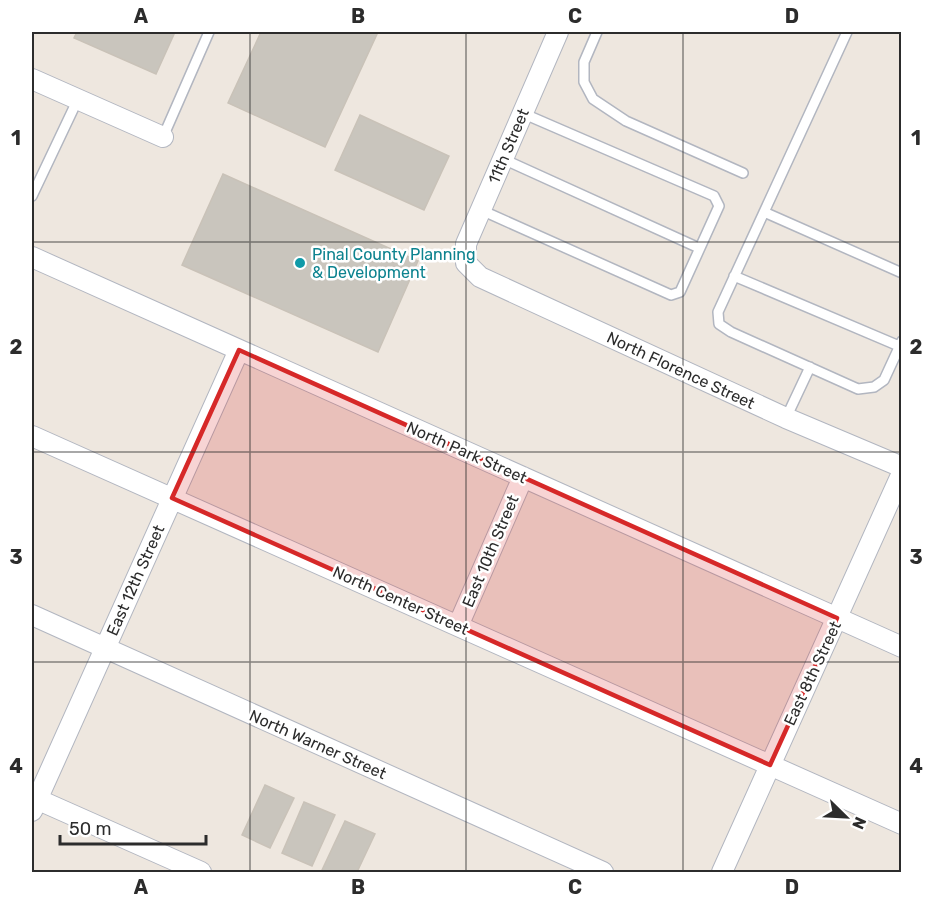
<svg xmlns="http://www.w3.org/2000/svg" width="933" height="904" viewBox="0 0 933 904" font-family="Rubik,sans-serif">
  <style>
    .building { fill: #c9c5bd; stroke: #c9c2b8; stroke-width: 1.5 }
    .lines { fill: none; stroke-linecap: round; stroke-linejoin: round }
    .service-casing { stroke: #b2b6c0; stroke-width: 12 }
    .minor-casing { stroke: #b2b6c0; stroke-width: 22 }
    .service { stroke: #fff; stroke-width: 9 }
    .minor { stroke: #fff; stroke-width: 20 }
    .marked { fill: #d62828; fill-opacity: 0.2; stroke: #d62828; stroke-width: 4.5; stroke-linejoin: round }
    .grid { fill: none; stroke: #2c2c2c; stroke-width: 1.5; stroke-opacity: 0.55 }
    .culture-dot { fill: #0f9aa8; stroke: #fff; stroke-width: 2 }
    .labels { text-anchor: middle; stroke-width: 5; stroke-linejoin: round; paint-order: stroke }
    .street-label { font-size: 16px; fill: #2c2c2c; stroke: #fff }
    .culture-label { font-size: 16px; fill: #0d838f; stroke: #fff; text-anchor: start }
    .neatline { fill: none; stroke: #2c2c2c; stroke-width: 2 }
    .grid-label { font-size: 20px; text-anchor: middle; font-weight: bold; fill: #2c2c2c }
  </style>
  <rect width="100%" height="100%" fill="#eee7df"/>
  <path class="building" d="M77 32H175L156 74 74 38Z
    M261 32 264 33 265 32H378L325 147 228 103Z
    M360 115 449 156 424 210 335 170Z
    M223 174 418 261 378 352 182 265Z
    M265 785 294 798 270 848 242 835Z
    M304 802 335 815 312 866 282 853Z
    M345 821 375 834 357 872H327L322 870Z"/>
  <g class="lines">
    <g class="service-casing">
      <path id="service" d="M597 32 584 62V82L593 99 626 121 743 173
        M847 32 718 312 719 324 731 332 858 389 874 387 884 380 902 341
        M163 137 209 32
        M503 159 699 248
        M32 196 78 99
        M481 210 671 295 680 292 719 206 714 196 522 113
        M764 212 902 273
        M734 276 899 346
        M786 418 810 367"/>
    </g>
    <g class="minor-casing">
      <path id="minor" d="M558 32 466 244V263L480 277 786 418 902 467
        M32 79 163 137
        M32 257 902 647
        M32 436 902 824
        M32 615 603 872
        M458 626 523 477
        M32 797 201 872
        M32 811 239 350
        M722 872 902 473"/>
    </g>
    <use href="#service" class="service"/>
    <use href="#minor" class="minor"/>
  </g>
  <path class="marked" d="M239 350 837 618 770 765 172 498Z"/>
  <path class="grid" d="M250 32V872M466 32V872M683 32V872M32 242H902M32 452H902M32 662H902"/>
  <circle class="culture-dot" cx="300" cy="263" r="6"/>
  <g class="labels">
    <g class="street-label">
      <text transform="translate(508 146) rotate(-67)" y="6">11th Street</text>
      <text transform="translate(681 370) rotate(25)" y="6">North Florence Street</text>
      <text transform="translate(467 452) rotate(24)" y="6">North Park Street</text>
      <text transform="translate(490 551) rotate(-67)" y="6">East 10th Street</text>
      <text transform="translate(135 580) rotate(-66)" y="6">East 12th Street</text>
      <text transform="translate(401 600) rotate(24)" y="6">North Center Street</text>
      <text transform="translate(812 673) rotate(-65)" y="6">East 8th Street</text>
      <text transform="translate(318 744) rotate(24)" y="6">North Warner Street</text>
    </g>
    <g class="culture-label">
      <text x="312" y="260">Pinal County Planning<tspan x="312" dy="18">&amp; Development</tspan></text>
    </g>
  </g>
  <rect width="933" height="904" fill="none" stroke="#ffffff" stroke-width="66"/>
  <g transform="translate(846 817) rotate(114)" stroke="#ffffff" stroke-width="4.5" paint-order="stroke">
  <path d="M0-4.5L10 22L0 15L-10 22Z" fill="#2c2c2c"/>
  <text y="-9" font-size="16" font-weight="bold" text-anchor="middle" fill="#2c2c2c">N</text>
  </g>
  <path d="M60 835v9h146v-9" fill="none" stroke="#2c2c2c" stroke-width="3"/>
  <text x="69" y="835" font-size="18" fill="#2c2c2c" stroke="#ffffff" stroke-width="4.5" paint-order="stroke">50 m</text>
  <rect x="33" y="33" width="867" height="838" class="neatline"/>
  <g class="grid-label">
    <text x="141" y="23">A</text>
    <text x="358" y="23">B</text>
    <text x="575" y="23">C</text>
    <text x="792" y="23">D</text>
    <text x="16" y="145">1</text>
    <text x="916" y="145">1</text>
    <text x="16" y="354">2</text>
    <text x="916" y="354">2</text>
    <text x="16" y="564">3</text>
    <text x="916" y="564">3</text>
    <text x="16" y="773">4</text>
    <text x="916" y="773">4</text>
    <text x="141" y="894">A</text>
    <text x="358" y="894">B</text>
    <text x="575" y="894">C</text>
    <text x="792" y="894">D</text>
  </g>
</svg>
